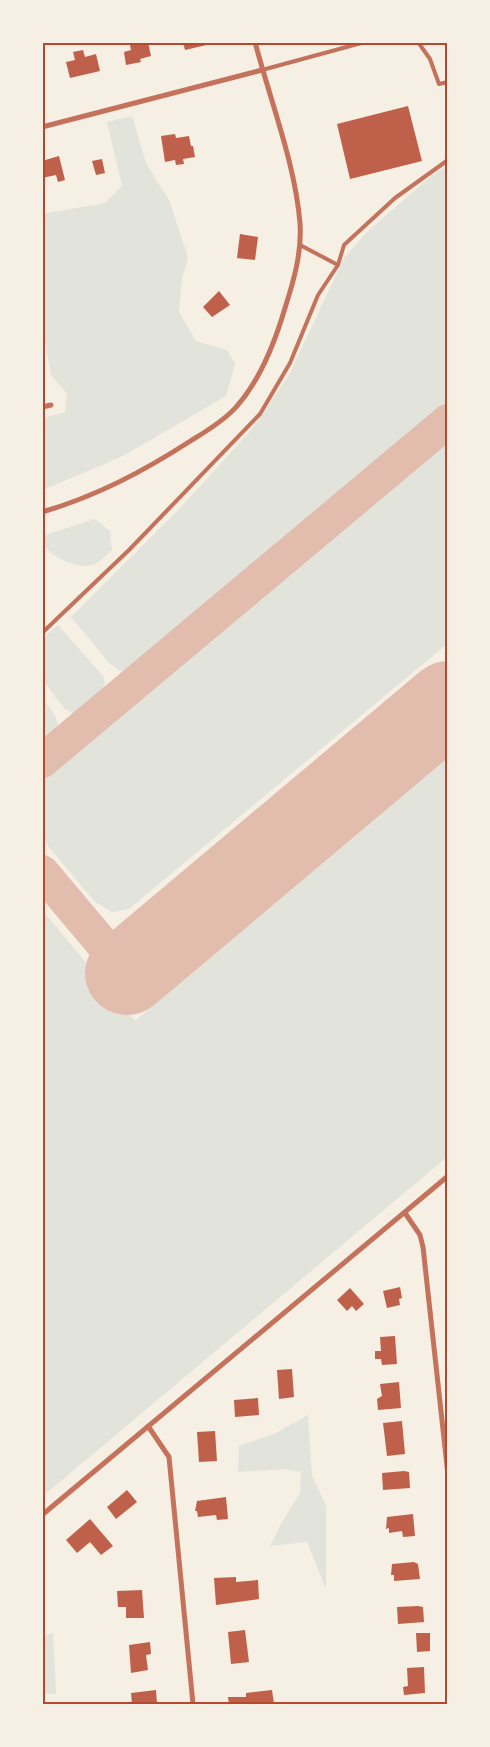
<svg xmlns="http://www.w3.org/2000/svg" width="490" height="1747" viewBox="0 0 490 1747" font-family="Figtree,sans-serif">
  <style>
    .green { fill: #e2e4dc }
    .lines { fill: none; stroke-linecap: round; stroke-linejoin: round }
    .taxiway { stroke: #e2bdae; stroke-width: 34 }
    .runway { stroke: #e2bdae; stroke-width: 84 }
    .building { fill: #bf614a }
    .service { stroke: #c5725c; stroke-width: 4 }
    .minor { stroke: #c5725c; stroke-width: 5 }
    .neatline { fill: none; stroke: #b5482f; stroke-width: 2 }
  </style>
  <rect width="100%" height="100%" fill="#f6efe4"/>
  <path class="green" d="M132 116 146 163 170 202 188 258 182 278 179 312 196 341 227 350 235 364 226 396 123 456 43 490V418L65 412 67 394 51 375 43 331V214L105 203 122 186 107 122Z
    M447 166V404L132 669 120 671 110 664 71 617 181 507 253 428 289 375 344 258 368 231 430 177Z
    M447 437V644L129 909 112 912 95 902 43 840V775Z
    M95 519 110 531 112 550C107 554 102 560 97 563 80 572 54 558 43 545V536Z
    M58 625 104 677C108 697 90 708 72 713L65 709 43 681V638Z
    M43 699C59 720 66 727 43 746Z
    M447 759V1157L43 1496V911L135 1021Z
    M308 1415 312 1475 326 1506V1589L307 1542 270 1546 282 1522 300 1493 301 1472 284 1469 238 1472 239 1446 276 1433Z
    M53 1633 56 1694 42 1693 43 1636Z"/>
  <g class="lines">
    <path class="taxiway" d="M42 761 448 421
      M42 872 127 973"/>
    <path class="runway" d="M127 973 448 703"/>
  </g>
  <path class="building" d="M148 42 151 56 140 59 141 62 126 65 124 52 131 50 130 45Z
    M183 42H211V44L185 50Z
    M83 50 85 57 96 54 100 71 70 78 66 62 75 60 73 52Z
    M408 106 422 161 350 179 337 124Z
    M175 134 176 138 189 136 191 146H193L195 157 183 159 184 164 176 165 175 160 165 162 161 136Z
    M59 156 65 180 58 182 56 175 42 178V161Z
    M102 159 105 173 96 175 92 161Z
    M240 234 258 237 255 260 237 258Z
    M219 291 230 305 212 317 203 307Z
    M400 1287 402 1298 399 1299 400 1305 387 1308 383 1291Z
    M350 1288 364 1304 356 1311 352 1306 347 1311 337 1300Z
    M395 1336 397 1364 382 1365 381 1359H375V1351H381L380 1337Z
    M292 1369 294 1397 279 1399 277 1370Z
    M399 1382 401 1408 378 1410 377 1399 382 1396 380 1384Z
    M258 1398 259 1415 235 1417 234 1400Z
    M402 1421 405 1454 387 1456 383 1423Z
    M215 1431 217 1461 199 1462 197 1432Z
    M404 1471 409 1472 410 1488 383 1490 382 1473Z
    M127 1490 137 1502 116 1519 107 1507Z
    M226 1497 228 1519 217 1520 216 1515 198 1517 197 1511H195L197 1501Z
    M413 1514 415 1536 403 1537 402 1531 389 1533V1528L386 1529 387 1517Z
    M90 1519 113 1546 101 1555 90 1542 77 1553 66 1540Z
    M414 1562 418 1564 420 1579 394 1581V1575H391L392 1564Z
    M236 1577V1582L258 1580 259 1599 216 1605 214 1578Z
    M142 1590 144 1618H126V1607H118L117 1591Z
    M418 1606 423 1607 424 1622 398 1624 397 1607Z
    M245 1630 249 1662 231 1664 228 1632Z
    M416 1633H430V1651L417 1652Z
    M150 1642 151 1654 146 1655 148 1670 131 1673 129 1645Z
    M424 1667 425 1693 404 1695 403 1687 408 1686 407 1668Z
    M156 1690 157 1704H132L131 1693Z
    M272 1690 274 1704H229L228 1697H246V1693Z"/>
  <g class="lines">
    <path class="service" d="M418 42 430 59 439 84 448 82
      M262 70 365 42
      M300 245 338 265
      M42 633 129 550 260 414 290 363 318 295 338 265 344 245 395 198 448 160"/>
    <path class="minor" d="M42 127 262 70
      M42 407 51 405
      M42 512C97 496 144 471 192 440 207 431 226 419 237 406 261 379 275 342 285 308 294 280 302 252 300 223 295 163 270 100 255 42
      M405 1213 420 1235 423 1247 448 1475
      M148 1426 169 1457 193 1704
      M42 1515 448 1176"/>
  </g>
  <rect width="490" height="1747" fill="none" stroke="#f6efe4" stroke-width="88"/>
  <rect x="44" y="44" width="402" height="1659" class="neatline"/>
</svg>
